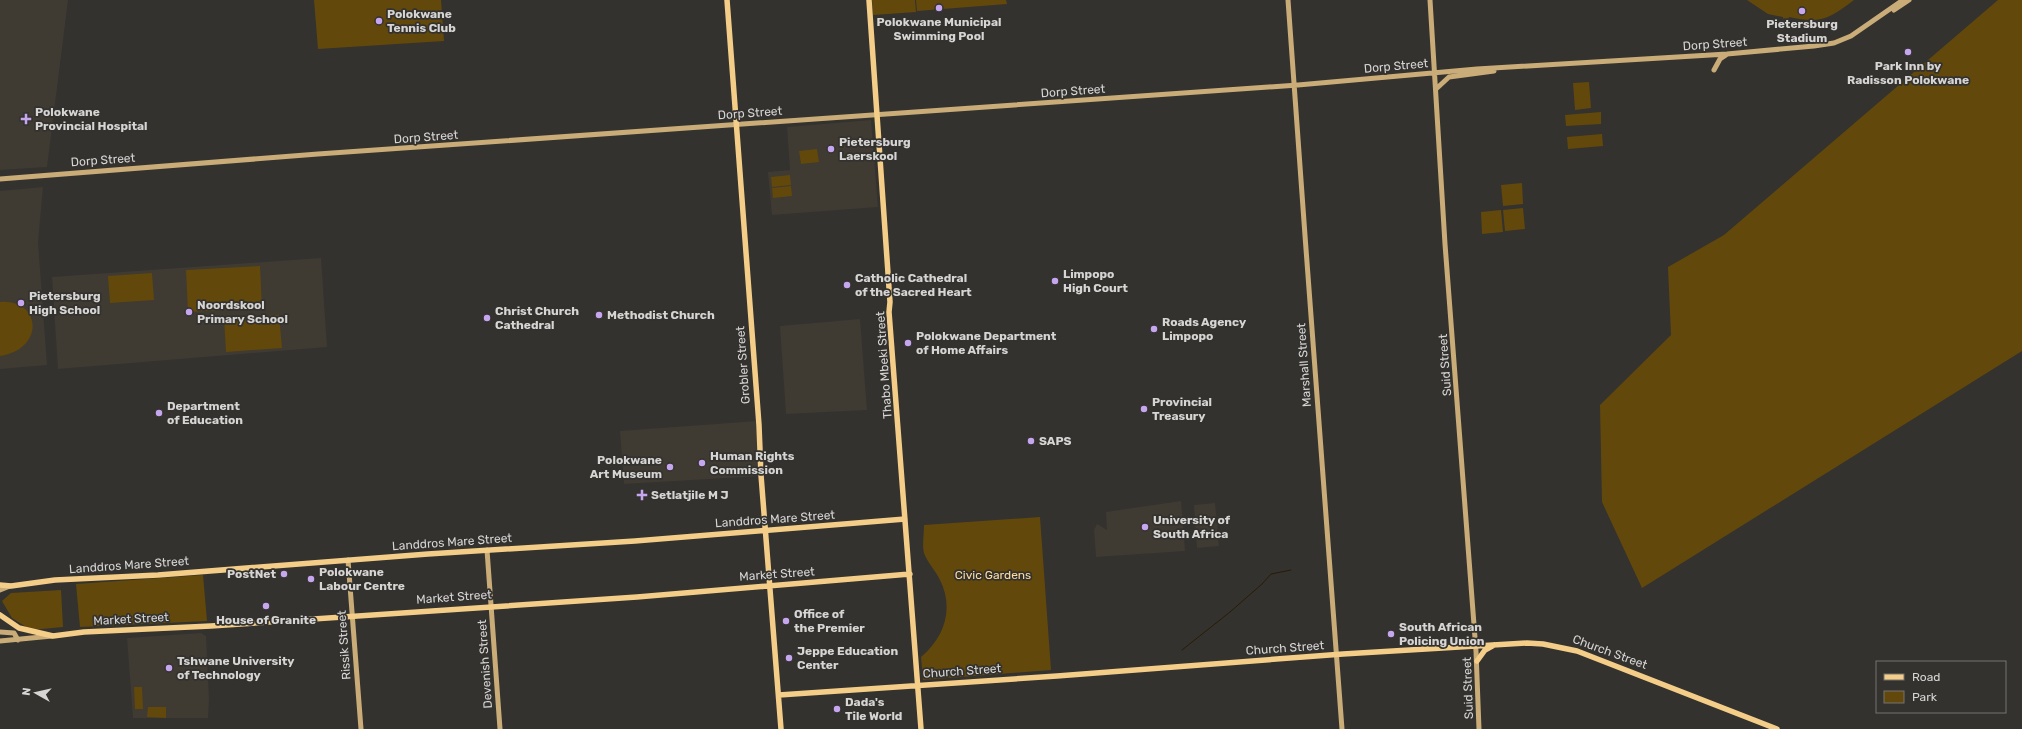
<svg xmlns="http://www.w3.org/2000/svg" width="2022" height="729" viewBox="0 0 2022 729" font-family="Rubik,sans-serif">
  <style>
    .built { fill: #3f3a32 }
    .green { fill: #63480b }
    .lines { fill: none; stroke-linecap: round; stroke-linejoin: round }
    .stream { stroke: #291c02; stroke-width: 1 }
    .secondary { stroke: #c9ac77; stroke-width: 5 }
    .primary { stroke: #f4ce88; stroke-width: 5.5 }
    .poi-dot { fill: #c7a6f0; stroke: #33322f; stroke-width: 1.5 }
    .labels { text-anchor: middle; stroke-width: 3.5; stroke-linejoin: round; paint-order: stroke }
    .poi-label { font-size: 12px; font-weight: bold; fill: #d6d5d4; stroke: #33322f; text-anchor: start }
    .street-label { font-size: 12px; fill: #d6d5d4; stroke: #33322f }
    .park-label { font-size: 12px; fill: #fddb9d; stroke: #33322f }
  </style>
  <rect width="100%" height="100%" fill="#33322f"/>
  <path class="built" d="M0 0H68L47 167 0 170Z
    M871 120 878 207 772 215 768 172 790 170 787 127Z
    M43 187 38 242 47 365 0 369V191Z
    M321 258 327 347 58 369 52 277Z
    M860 319 867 410 786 414 780 326Z
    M757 421 761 476 624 484 620 431Z
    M1181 501 1185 551 1096 557 1094 530 1097 524 1107 530 1106 512Z
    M1215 503 1217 523 1218 524 1217 531 1219 546 1197 548 1194 505Z
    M201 633 206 636 209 699 208 718H133L127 638Z"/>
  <path class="green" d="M314 0H441L444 41 318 49Z
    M872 0H915L916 12 873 15Z
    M916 0H1006L1007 4 917 11Z
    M1747 0H1854C1829 19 1821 24 1789 17L1788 20 1784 18 1783 19V17L1768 14Z
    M1998 0H2022V351L1642 588 1602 502 1600 405 1671 335 1668 267 1724 235Z
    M1589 82 1591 108 1575 110 1573 83Z
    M1601 112V124L1566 126 1565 115Z
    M1602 134 1603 146 1568 149 1567 137Z
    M817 149 819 162 801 164 799 151Z
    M790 175 791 185 772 187 771 177Z
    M1522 183 1523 204 1503 206 1501 185Z
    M791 186 792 196 773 198 772 188Z
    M1523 208 1525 229 1505 231 1503 210Z
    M1501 210 1503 232 1482 234 1481 212Z
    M260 266 262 308 188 312 186 270Z
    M152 273 154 300 110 303 108 276Z
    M0 302C42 299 45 349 0 356Z
    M279 315 282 348 226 352 224 319Z
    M1040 517 1051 670 923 680 921 657C945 637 954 608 940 580 936 571 927 562 924 553 922 545 924 534 924 525Z
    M203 575 207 621 80 627 76 584Z
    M61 590 63 627 31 630 12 618 2 601 11 593Z
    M134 687H142L143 709H135Z
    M148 707H166V718L147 717Z"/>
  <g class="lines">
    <path class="stream" d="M1182 650 1230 612 1262 584 1271 574 1291 570"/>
    <path class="secondary" d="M1288 0C1306 243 1322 486 1342 729
      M1430 0 1445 244 1476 651 1479 729
      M1894 10 1909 0
      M1714 70 1720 59 1726 55
      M1436 89 1449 77 1494 71
      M0 179 318 154 1298 85 1477 69 1727 54 1814 46 1834 43 1851 36 1903 0
      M487 550 500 729
      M348 560 361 729
      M0 590 10 586
      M0 632 14 633 18 640
      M0 641 52 636"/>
    <path class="primary" d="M727 0 759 425 761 475 781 729
      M869 0 890 302 889 312 921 729
      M0 585 11 586 55 580 158 575 428 554 635 541 905 519
      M0 615 19 628 53 636 84 632 211 626 637 597 910 574
      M1477 661 1485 650 1494 645
      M779 695 1057 676 1343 654 1527 643 1543 644 1577 651 1777 729"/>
  </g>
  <g class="poi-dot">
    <circle cx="939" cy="8" r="4"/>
    <circle cx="1802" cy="11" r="4"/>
    <circle cx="379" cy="21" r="4"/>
    <circle cx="1908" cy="52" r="4"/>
    <path d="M24 113h4v4h4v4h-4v4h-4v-4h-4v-4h4z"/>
    <circle cx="831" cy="149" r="4"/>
    <circle cx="1055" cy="281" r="4"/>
    <circle cx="847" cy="285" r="4"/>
    <circle cx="21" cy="303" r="4"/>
    <circle cx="189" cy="312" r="4"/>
    <circle cx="599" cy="315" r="4"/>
    <circle cx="487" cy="318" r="4"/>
    <circle cx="1154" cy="329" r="4"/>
    <circle cx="908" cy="343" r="4"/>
    <circle cx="1144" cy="409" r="4"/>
    <circle cx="159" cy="413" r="4"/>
    <circle cx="1031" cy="441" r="4"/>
    <circle cx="702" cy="463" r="4"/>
    <circle cx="670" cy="467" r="4"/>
    <path d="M640 489h4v4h4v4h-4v4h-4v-4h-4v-4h4z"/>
    <circle cx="1145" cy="527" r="4"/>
    <circle cx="284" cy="574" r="4"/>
    <circle cx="311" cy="579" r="4"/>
    <circle cx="266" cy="606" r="4"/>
    <circle cx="786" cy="621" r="4"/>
    <circle cx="1391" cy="634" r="4"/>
    <circle cx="789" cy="658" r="4"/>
    <circle cx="169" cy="668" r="4"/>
    <circle cx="837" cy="709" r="4"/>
  </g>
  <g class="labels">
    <g class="poi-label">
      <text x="387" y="18">Polokwane<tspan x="387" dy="14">Tennis Club</tspan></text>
      <text x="939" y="26" text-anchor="middle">Polokwane Municipal<tspan x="939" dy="14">Swimming Pool</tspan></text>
      <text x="1802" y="28" text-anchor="middle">Pietersburg<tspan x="1802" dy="14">Stadium</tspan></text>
      <text x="1908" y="70" text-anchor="middle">Park Inn by<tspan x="1908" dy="14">Radisson Polokwane</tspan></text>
      <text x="35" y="116">Polokwane<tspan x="35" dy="14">Provincial Hospital</tspan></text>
      <text x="839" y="146">Pietersburg<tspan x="839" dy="14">Laerskool</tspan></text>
      <text x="1063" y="278">Limpopo<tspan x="1063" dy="14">High Court</tspan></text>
      <text x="855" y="282">Catholic Cathedral<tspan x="855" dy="14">of the Sacred Heart</tspan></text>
      <text x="29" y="300">Pietersburg<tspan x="29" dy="14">High School</tspan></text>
      <text x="197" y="309">Noordskool<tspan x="197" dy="14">Primary School</tspan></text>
      <text x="495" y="315">Christ Church<tspan x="495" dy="14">Cathedral</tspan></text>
      <text x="607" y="319">Methodist Church</text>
      <text x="1162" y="326">Roads Agency<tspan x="1162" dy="14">Limpopo</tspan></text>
      <text x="916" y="340">Polokwane Department<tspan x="916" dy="14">of Home Affairs</tspan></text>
      <text x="1152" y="406">Provincial<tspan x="1152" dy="14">Treasury</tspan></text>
      <text x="167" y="410">Department<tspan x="167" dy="14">of Education</tspan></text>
      <text x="1039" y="445">SAPS</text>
      <text x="710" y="460">Human Rights<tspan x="710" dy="14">Commission</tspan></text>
      <text x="662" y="464" text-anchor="end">Polokwane<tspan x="662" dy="14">Art Museum</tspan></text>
      <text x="651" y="499">Setlatjile M J</text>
      <text x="1153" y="524">University of<tspan x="1153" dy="14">South Africa</tspan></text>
      <text x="319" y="576">Polokwane<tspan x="319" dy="14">Labour Centre</tspan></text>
      <text x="276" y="578" text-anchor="end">PostNet</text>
      <text x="794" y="618">Office of<tspan x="794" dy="14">the Premier</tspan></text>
      <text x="266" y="624" text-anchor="middle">House of Granite</text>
      <text x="1399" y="631">South African<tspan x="1399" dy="14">Policing Union</tspan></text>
      <text x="797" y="655">Jeppe Education<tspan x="797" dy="14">Center</tspan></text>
      <text x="177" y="665">Tshwane University<tspan x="177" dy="14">of Technology</tspan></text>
      <text x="845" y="706">Dada's<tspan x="845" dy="14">Tile World</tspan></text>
    </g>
    <g class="street-label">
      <text transform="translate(1715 44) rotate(-4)" y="4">Dorp Street</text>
      <text transform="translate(1396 66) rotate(-5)" y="4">Dorp Street</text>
      <text transform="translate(1073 91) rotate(-4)" y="4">Dorp Street</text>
      <text transform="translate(750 113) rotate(-4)" y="4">Dorp Street</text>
      <text transform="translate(426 137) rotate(-4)" y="4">Dorp Street</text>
      <text transform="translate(103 160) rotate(-4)" y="4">Dorp Street</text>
      <text transform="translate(743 365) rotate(-94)" y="4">Grobler Street</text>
      <text transform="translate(884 365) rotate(-94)" y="4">Thabo Mbeki Street</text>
      <text transform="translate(1304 365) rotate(-94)" y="4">Marshall Street</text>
      <text transform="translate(1445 365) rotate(-94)" y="4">Suid Street</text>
      <text transform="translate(775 519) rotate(-4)" y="4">Landdros Mare Street</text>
      <text transform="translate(452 542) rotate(-4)" y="4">Landdros Mare Street</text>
      <text transform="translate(129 565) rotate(-4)" y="4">Landdros Mare Street</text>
      <text transform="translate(777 574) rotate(-4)" y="4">Market Street</text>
      <text transform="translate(454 597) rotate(-4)" y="4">Market Street</text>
      <text transform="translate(131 619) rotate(-3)" y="4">Market Street</text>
      <text transform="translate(344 645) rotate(-94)" y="4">Rissik Street</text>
      <text transform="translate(1285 648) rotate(-4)" y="4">Church Street</text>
      <text transform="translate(1610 652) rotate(20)" y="4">Church Street</text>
      <text transform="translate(485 664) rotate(-94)" y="4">Devenish Street</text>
      <text transform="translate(962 671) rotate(-4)" y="4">Church Street</text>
      <text transform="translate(1468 688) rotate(-92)" y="4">Suid Street</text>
    </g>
    <g class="park-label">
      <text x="993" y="579">Civic Gardens</text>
    </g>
  </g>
  <rect x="1876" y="661" width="130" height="52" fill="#33322f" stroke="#747371"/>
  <rect x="1884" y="674" width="20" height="6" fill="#f4ce88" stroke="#747371"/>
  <text x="1912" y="681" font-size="12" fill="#d6d5d4">Road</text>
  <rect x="1884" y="691" width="20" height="12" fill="#63480b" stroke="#747371"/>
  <text x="1912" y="701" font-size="12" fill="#d6d5d4">Park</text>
  <g transform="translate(36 693) rotate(278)" stroke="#33322f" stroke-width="3" paint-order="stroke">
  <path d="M0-3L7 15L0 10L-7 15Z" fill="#d6d5d4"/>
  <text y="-6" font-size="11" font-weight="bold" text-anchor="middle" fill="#d6d5d4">N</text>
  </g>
</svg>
